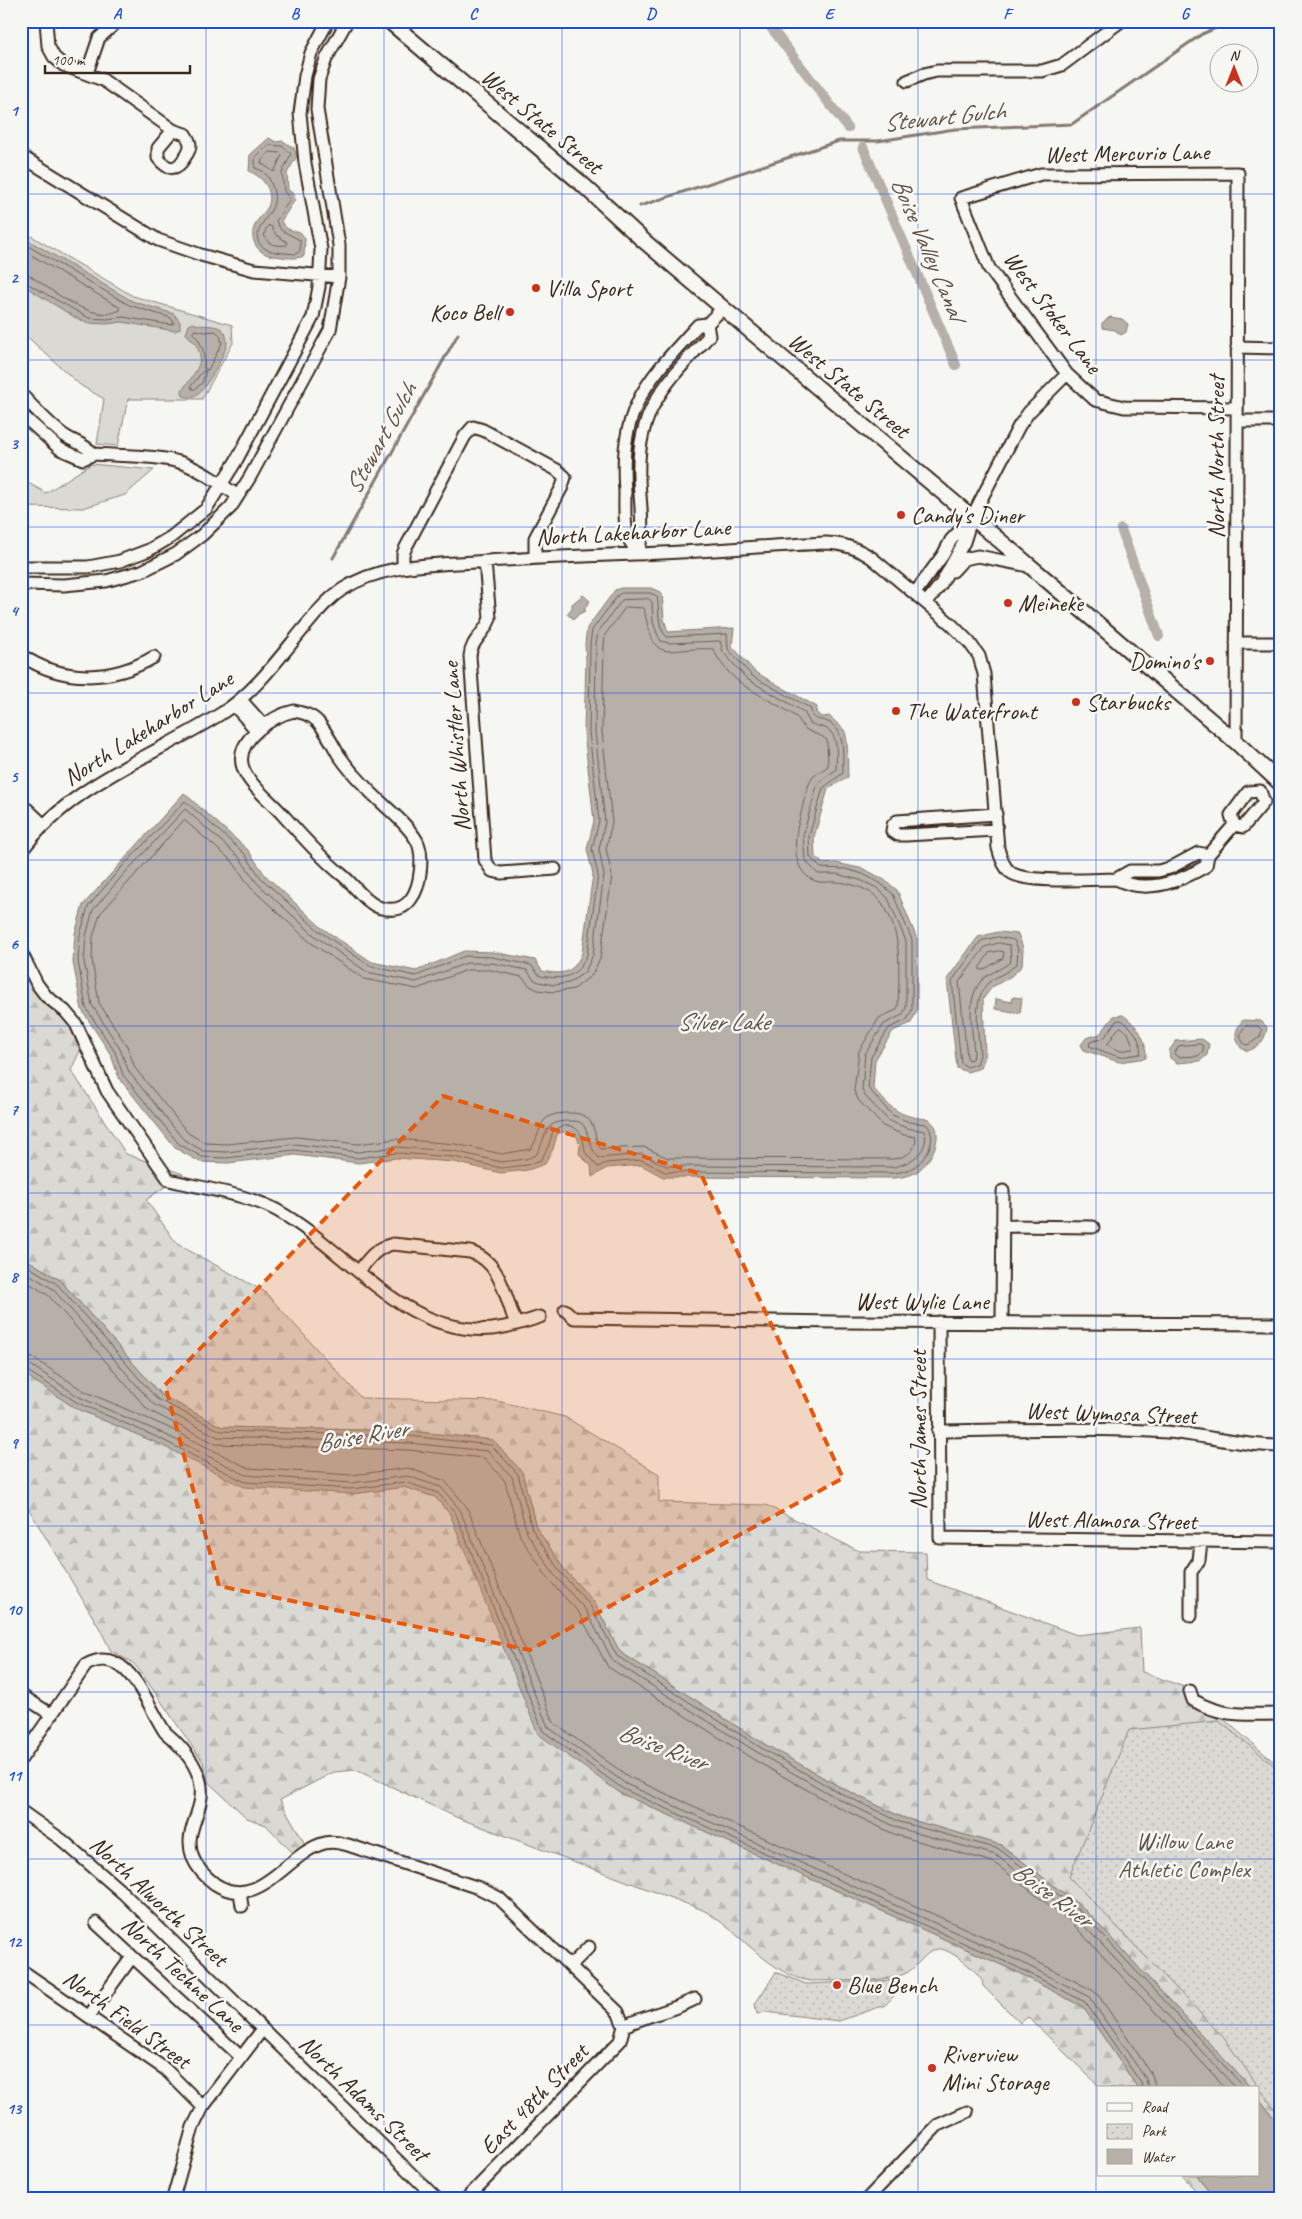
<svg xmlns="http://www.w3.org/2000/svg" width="1302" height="2219" viewBox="0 0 1302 2219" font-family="Caveat,sans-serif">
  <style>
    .grass { fill: #dad9d3; stroke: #8a8278 }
    .forest { fill: url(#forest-firs); stroke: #8a8278 }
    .park { fill: url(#park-dots); stroke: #8a8278 }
    .water { fill: #b6b0a9; stroke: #857a71 }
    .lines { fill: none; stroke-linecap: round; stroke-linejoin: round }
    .shore { stroke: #6c6056; stroke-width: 1 }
    .stream { stroke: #857a71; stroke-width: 3 }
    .canal { stroke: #b6b0a9; stroke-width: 10 }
    .minor-casing { stroke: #3b2a1e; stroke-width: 15 }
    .major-casing { stroke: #3b2a1e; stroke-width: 18 }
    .minor { stroke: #f6f6f2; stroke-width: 11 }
    .major { stroke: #f6f6f2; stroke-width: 14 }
    .marked { fill: #e8590c; fill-opacity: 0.2; stroke: #e8590c; stroke-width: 4; stroke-dasharray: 10 6; stroke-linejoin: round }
    .grid { fill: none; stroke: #1d4ed8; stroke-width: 1; stroke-opacity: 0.55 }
    .poi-dot { fill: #c8321e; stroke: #f6f6f2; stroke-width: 2 }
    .labels { text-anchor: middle; stroke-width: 5; stroke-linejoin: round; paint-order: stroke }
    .street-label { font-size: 24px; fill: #3b2a1e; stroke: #f6f6f2 }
    .poi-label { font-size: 24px; fill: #3b2a1e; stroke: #f6f6f2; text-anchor: start }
    .park-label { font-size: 24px; fill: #63564b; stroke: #f6f6f2 }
    .water-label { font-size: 25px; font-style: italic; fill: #605248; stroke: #f6f6f2 }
    .neatline { fill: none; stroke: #1d4ed8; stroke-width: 2 }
    .grid-label { font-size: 16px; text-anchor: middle; font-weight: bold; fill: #1d4ed8 }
  </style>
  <defs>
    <pattern id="forest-firs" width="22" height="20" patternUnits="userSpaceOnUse" patternTransform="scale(1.25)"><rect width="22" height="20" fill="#dad9d3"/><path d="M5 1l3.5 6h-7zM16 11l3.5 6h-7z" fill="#bcbab5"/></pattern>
    <pattern id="park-dots" width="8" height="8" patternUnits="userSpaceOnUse" patternTransform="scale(1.25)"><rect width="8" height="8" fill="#dad9d3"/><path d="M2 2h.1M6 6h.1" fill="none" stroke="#bcbab5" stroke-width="1.8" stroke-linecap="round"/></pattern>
  </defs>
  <rect width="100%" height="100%" fill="#f6f6f2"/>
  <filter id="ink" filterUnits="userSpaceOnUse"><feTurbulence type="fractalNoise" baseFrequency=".02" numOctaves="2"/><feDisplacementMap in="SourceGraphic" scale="10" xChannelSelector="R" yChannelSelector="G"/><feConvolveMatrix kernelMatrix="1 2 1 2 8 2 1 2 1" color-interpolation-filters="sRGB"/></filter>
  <g filter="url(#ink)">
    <path class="grass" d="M21 230 133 296 232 325 233 343 202 399H128L118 446 97 444 104 399 80 385 21 331Z
      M91 464 154 470 125 495 83 508 21 507V479L46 493Z"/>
    <path class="forest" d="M21 952 84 1042 71 1070 126 1154 183 1174 146 1200 177 1244 265 1292 361 1398 497 1401 565 1417 659 1474V1502L766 1505 859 1551 926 1552 927 1580 1077 1635 1140 1628 1142 1672 1187 1688 1281 1768V2127L1258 2097V2088H1251L1084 1909 1001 1845 901 1817 840 1787 766 1745 620 1652 594 1602 564 1569 536 1527 522 1472 493 1440 410 1431 222 1427 161 1395 60 1280 21 1256Z
      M21 1371 75 1408 157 1443 352 1494 404 1487 435 1497 450 1514 620 1793 1015 1971 1083 2007 1138 2088H1101L1028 2017 1020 2023 983 1986C982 1984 983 1981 981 1979 976 1970 948 1947 938 1949 924 1951 917 1969 904 1974 883 1983 836 1980 812 1981 772 1978 738 1929 703 1910L458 1818 356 1770 334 1772 280 1800 305 1844 293 1853 266 1825 247 1818 208 1782 203 1762 140 1671 133 1663 111 1651 100 1629 21 1496Z
      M1182 2175H1197L1213 2198H1202Z"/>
    <path class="park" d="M1219 1721 1281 1771V2118L1223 2037 1069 1877 1129 1730Z
      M776 1972 806 1984 897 1980 904 1986 885 2005 839 2021 766 2012 757 2014 755 2004Z"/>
    <path class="water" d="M269 138 276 142 283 141 294 148 297 156 287 173 288 190 294 194 295 200 281 221C285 229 291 231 300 232L305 238 304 256C294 260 285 257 274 256 258 255 247 239 256 223 259 217 267 211 269 204 273 189 262 177 249 171L250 155Z
      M21 236 132 301 174 314 180 322V329L175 331 122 322 107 324 88 323 76 318 21 284Z
      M1110 317 1122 319 1128 324 1126 332 1121 335 1115 330 1102 328V323Z
      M193 323C203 328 219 322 225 333 226 335 227 341 227 344 224 356 205 392 194 396 191 398 187 397 183 396L182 390C198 369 211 356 186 334L189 325Z
      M621 588H651L662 593 664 619 668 632 734 628 732 646 755 672 817 707 816 713 823 717 829 716C833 720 840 725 844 730 849 738 847 765 848 777L828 789 814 837 815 856 823 864 836 863 864 869 883 879 897 890 917 939V1010L911 1023 893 1031 875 1060 873 1088C892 1110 900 1117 929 1119 931 1122 935 1125 936 1128 941 1144 928 1165 915 1173 909 1176 902 1177 895 1178L663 1177 641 1165 607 1168 592 1177 591 1166 579 1154 580 1145 575 1132H561L557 1135 553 1149 545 1164 528 1170 501 1173 454 1162 396 1158 359 1163 295 1155 228 1163 200 1162 175 1148 119 1078 111 1055 82 1010 73 962 75 934 83 905 184 793 248 850 265 875 322 928 372 962 416 971 464 951 493 952 535 960 542 971C563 975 573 974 582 953L593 874 587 849 594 821 584 732 586 660 585 644 587 628 615 590Z
      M583 595 590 601 585 607V611L579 614 574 619 567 614 572 608V604Z
      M998 932 1018 934 1023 948 1022 966 1010 977 992 987 983 999 985 1056 981 1068 967 1072 957 1068 947 979 978 937Z
      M1013 997 1022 998 1020 1013 995 1009 996 999 1012 1002Z
      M1123 1015C1139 1027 1146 1038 1146 1058L1119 1062 1084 1050 1081 1045 1086 1038 1100 1034 1114 1016Z
      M1243 1020 1261 1021 1267 1027C1265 1041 1260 1046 1248 1051L1241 1048C1234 1036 1234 1031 1243 1020Z
      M1202 1039 1209 1044 1207 1055 1200 1061 1177 1063 1170 1058 1169 1051 1176 1041Z
      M21 1256 60 1280 161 1395 222 1427 410 1431 493 1440 522 1472 536 1527 564 1569 594 1602 620 1652 766 1745 840 1787 901 1817 1001 1845 1084 1909 1251 2088H1138L1083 2007 1015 1971 620 1793 538 1734 450 1514 435 1497 404 1487 352 1494 244 1487 157 1443 75 1408 21 1372Z
      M1258 2097 1281 2127V2198H1213L1197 2175H1258Z"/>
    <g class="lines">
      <path class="shore" d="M269 145 282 146 291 154 282 173 284 191 290 199 276 221 281 230 300 240V251L296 254C288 253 273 253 266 249 245 238 269 218 273 206 277 196 272 181 265 173 263 171 258 169 255 168V158Z
        M270 152 280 153 282 155 274 172 261 163 262 160Z
        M268 226H271L276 235 287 242V245C274 247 257 242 268 226Z
        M21 242 129 305 171 318 174 323 171 325 123 317 107 319 89 318 21 280
        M21 249 119 307 120 310C93 325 51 289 29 275L21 273
        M195 330 205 332 215 331 220 335 222 343 208 370 204 368C205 354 203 343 193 333Z
        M206 371 202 383 195 389H192L191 386 202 372Z
        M622 593H650L657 596C660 609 656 627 667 637L727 634 728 649 752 676 810 708 813 717C818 720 823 720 828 722 847 730 842 757 843 773L823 788 809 836 810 857 821 868 846 869 863 874 880 883 893 894 912 940V1009L907 1020 889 1028 871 1057 868 1088 892 1115 909 1122 926 1124C940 1137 925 1163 910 1169 905 1171 899 1172 895 1173L665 1172 642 1160 606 1163 598 1167 585 1152C584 1133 574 1117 553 1131L548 1147 541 1160 527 1165 501 1168 454 1157 396 1153 358 1158 294 1150 227 1158 202 1157 179 1144 123 1075 115 1052 86 1008 78 961 80 935 88 907 118 871 185 801 244 853 261 878 319 931 370 966 416 976 465 956 492 957 531 965 540 976C564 980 577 978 587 955L598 875 592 849 599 821 589 732 590 644 592 630 618 595Z
        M649 599 652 602 653 622 658 636 661 641 669 643 720 641 723 652 747 679 804 712 810 723C815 726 820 726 825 728 840 734 836 757 836 770L821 780 817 786 803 835 805 860 818 874H836L860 880 877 888 888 898 906 941V1008L902 1015 884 1024 865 1054 862 1090 865 1096 889 1121 907 1128 925 1131C929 1152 911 1163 894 1167L666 1166 642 1154 599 1158C590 1149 590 1138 584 1126 580 1121 576 1121 569 1121 541 1121 548 1137 536 1155L526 1159 501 1162 454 1151 396 1147 358 1152 296 1144 227 1152 203 1151 183 1139 129 1072 120 1049 92 1005 84 961 86 936 93 910 123 875 185 809 239 857 257 883 315 936 367 972 416 982 467 963H492L527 970 533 979 539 982 554 985 569 983 585 972 593 955 604 875 599 849 605 822 595 732 596 644 598 632 622 600Z
        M626 607 644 608C655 669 664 646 713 649 732 688 762 693 795 716 800 719 801 726 807 730 814 734 822 735 827 740L828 766C824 770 817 772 813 777 805 788 803 808 799 821 793 841 792 876 819 882 825 883 830 881 835 882 849 882 874 890 882 903 903 933 899 972 898 1007L896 1010 879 1018 859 1051 854 1091 859 1101 883 1126 904 1135 916 1137C916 1152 906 1157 893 1159L668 1158 644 1147 601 1149C595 1142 596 1129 590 1121 584 1114 577 1113 569 1113 535 1113 544 1129 531 1149L502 1154 455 1144 396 1139 358 1144 296 1137 227 1144 205 1143 188 1133 135 1068 127 1046 99 1003 92 960 93 937 100 914 184 820 233 862 251 888 310 942 364 979 417 989 467 970H491L522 977 530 986 538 990 554 992 574 989 592 975 600 959 612 876 606 849 612 822 602 732 604 645 605 635Z
        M998 937 1014 940 1018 949 1017 963C1009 973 997 975 988 983 971 1000 979 1034 980 1055L977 1064 967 1067 961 1063 952 981 981 941Z
        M999 943 1010 945 1011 961C1003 969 993 971 984 978 964 996 973 1030 974 1054L972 1059 969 1060 967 1057 959 982 985 947Z
        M999 951 1004 952 1003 958 983 970H980V967L989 953Z
        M1121 1020C1132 1026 1143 1041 1140 1054L1119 1057 1089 1046 1090 1042 1104 1038 1116 1021Z
        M1246 1026H1258L1262 1030 1260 1037 1248 1045 1244 1044C1239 1036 1239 1032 1246 1026Z
        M1121 1027 1128 1033 1133 1046 1132 1049 1120 1051 1107 1045 1117 1030Z
        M1200 1044 1203 1046V1051L1198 1056 1179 1057 1174 1054 1179 1046Z
        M21 1262 57 1284 157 1399 221 1431 409 1436 491 1445 518 1474 532 1529 560 1572 590 1605 617 1656 763 1749 838 1792 900 1822 999 1849 1081 1912 1245 2088
        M21 1269 53 1289 153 1404 218 1437 409 1443 488 1451 512 1477 527 1533 555 1576 585 1609 613 1661 760 1754 835 1797 898 1828 996 1855 1076 1917 1236 2088
        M21 1278 48 1295 148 1410 216 1444 408 1450 484 1458 505 1481 520 1536 549 1580 579 1613 608 1667 756 1761 832 1804 896 1835 993 1862 1071 1922 1226 2088
        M21 1355 33 1358 84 1391 165 1426 248 1468 351 1475 408 1468 445 1481 467 1507 554 1723 629 1777 1022 1954 1092 1990 1099 1996 1152 2075 1156 2088
        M21 1362 29 1364 81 1398 162 1433 246 1475 351 1483 407 1476 441 1487 460 1510 548 1727 626 1784 1019 1961 1089 1997 1146 2079 1148 2088
        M21 1369 26 1370 78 1403 159 1438 245 1482 351 1489 405 1482 438 1493 455 1512 543 1731 623 1789 1017 1967 1085 2002 1141 2083 1142 2088"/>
      <path class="stream" d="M640 206 839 141H878L955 129 1072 124 1202 34 1232 21
        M333 558 458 334"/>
      <path class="canal" d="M766 21 848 128
        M863 147 956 365
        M1121 529 1159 636"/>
      <g class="minor-casing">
        <path id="minor" d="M46 21 48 46 54 57 63 65 103 80 173 130
          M87 73 99 38 118 21
          M907 81 924 74 937 71H1042L1062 65 1121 21
          M173 130 185 134C187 137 190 141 190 145 190 150 188 153 185 157 177 171 168 171 158 158V148Z
          M21 156 158 240 201 255 254 270 339 277
          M1237 347 1281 348
          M21 394C34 408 46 421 61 433 72 442 82 442 94 454L83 459 60 449 21 414
          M1237 421H1281
          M94 454C119 456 163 455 185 464 204 472 221 484 238 496
          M638 554C634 548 629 541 627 534 624 521 625 505 625 492 619 408 645 383 698 325L707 324 723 308
          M638 554C645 526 640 506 639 478 636 410 666 383 709 336L707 324
          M485 562 490 618C486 633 471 640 470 656L485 860 492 871 501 873 555 869
          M21 567H88L120 561 149 550 171 537 206 509 236 461 313 317 319 287 321 249 305 163 300 113 305 76 311 53 328 21
          M403 567V554L406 547 465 436 473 427 483 430 557 470 565 477 562 487 535 538V558
          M953 571 964 559 978 556 1029 566
          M21 584 64 585 106 581 142 571 176 554 202 535 231 507 250 477 330 330 339 277V245L317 109 319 79 326 59 347 21
          M915 593 943 555 951 540 968 522
          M926 603 941 584 964 542 972 517 1019 426 1029 412 1067 374
          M1236 643H1281
          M21 655C62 683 112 682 154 657
          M241 700 264 726
          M234 705 257 731
          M294 711C303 713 312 715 318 722 326 731 332 743 338 754 345 764 353 774 362 783 378 802 405 820 417 841 424 855 421 886 411 899 404 909 393 911 381 908 365 903 354 884 341 874 319 856 302 836 283 815 260 789 218 765 258 730 270 720 280 714 294 711Z
          M1236 742 1238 173 1041 174 961 198 989 268 1067 374 1095 400 1124 407 1237 408
          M1260 791 1264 802 1243 827 1234 825 1231 815 1248 792Z
          M21 809H27L44 825
          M996 814 897 821 893 825 892 831 898 835H906L996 830
          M21 816 38 831
          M21 852C71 783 153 757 222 713 255 692 279 658 304 628 316 614 327 599 343 589 382 564 430 565 475 562 528 558 581 556 635 554 699 552 762 546 826 543 844 544 857 548 872 558L951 624 969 642 979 656 984 674 998 848C1000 856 1003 866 1010 872 1025 884 1095 879 1116 879
          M1208 855 1198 853 1170 868 1158 871H1130L1116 879C1146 895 1179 882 1206 866L1208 855 1234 825
          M21 952 37 984 46 996 65 1011 76 1024 107 1091 169 1180C202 1188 250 1195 278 1211 349 1251 403 1336 492 1329 509 1327 525 1322 540 1317
          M1002 1226 1093 1227
          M359 1271C369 1258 376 1248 393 1244L470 1252C501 1261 505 1297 516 1324
          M565 1310 574 1318 836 1322 1281 1324
          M939 1322 940 1538 1281 1542
          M1002 1322 1003 1191
          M938 1431C1015 1430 1091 1427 1167 1432 1205 1435 1242 1446 1281 1446
          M1191 1616V1572L1199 1560 1201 1542
          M1190 1691 1193 1700C1223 1718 1247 1714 1281 1714
          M21 1695 52 1715
          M21 1759 86 1665C128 1642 147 1706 165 1732 185 1749 207 1775 200 1803 195 1824 185 1837 193 1858 197 1868 207 1878 215 1884 260 1913 287 1852 325 1843 333 1841 341 1843 348 1845L479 1888 499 1898 618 2012 624 2026C647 2015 672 2011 695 1999
          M21 1811 62 1840 123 1893 436 2198
          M240 1892 242 1906
          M96 1923 241 2057
          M571 1965 589 1947
          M21 1970 165 2069 203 2107
          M89 2016 132 1957
          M173 2198 193 2127 203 2107 262 2030
          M467 2198 620 2041 624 2026
          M868 2198 938 2125 967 2112"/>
      </g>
      <g class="major-casing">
        <path id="major" d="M389 21 582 184 644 241 723 308 1049 582 1236 742 1281 784"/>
      </g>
      <use href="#minor" class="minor"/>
      <use href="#major" class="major"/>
    </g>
  </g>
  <path class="marked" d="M443 1096 701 1174 843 1478 530 1650 219 1586 165 1385Z"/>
  <path class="grid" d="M206 21V2198M384 21V2198M562 21V2198M740 21V2198M918 21V2198M1096 21V2198M21 194H1281M21 360H1281M21 527H1281M21 693H1281M21 860H1281M21 1026H1281M21 1193H1281M21 1359H1281M21 1526H1281M21 1692H1281M21 1859H1281M21 2025H1281"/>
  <g class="poi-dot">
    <circle cx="536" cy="288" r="5"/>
    <circle cx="510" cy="312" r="5"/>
    <circle cx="901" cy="515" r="5"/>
    <circle cx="1008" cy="603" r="5"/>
    <circle cx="1210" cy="661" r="5"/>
    <circle cx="1076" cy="702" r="5"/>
    <circle cx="896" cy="711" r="5"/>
    <circle cx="837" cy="1985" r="5"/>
    <circle cx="932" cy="2068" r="5"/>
  </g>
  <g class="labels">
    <g class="street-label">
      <text transform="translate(542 121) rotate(40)" y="8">West State Street</text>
      <text transform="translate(1127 153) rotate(-1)" y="8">West Mercurio Lane</text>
      <text transform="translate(1053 312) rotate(53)" y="8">West Stoker Lane</text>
      <text transform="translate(849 385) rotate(40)" y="8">West State Street</text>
      <text transform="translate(1216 457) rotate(-90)" y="8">North North Street</text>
      <text transform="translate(633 532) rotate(-3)" y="8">North Lakeharbor Lane</text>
      <text transform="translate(148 728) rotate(-32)" y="8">North Lakeharbor Lane</text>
      <text transform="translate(456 747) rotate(-94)" y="8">North Whistler Lane</text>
      <text x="922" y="1309">West Wylie Lane</text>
      <text transform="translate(1111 1413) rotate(2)" y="8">West Wymosa Street</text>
      <text transform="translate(918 1430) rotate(-90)" y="8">North James Street</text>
      <text transform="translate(1111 1520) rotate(1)" y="8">West Alamosa Street</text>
      <text transform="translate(159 1901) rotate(43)" y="8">North Alworth Street</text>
      <text transform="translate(183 1974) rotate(43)" y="8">North Techne Lane</text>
      <text transform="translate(127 2019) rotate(36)" y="8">North Field Street</text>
      <text transform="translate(364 2098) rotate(44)" y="8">North Adams Street</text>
      <text transform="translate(534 2099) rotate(-46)" y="8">East 48th Street</text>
    </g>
    <g class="poi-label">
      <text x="546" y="296">Villa Sport</text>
      <text x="500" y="320" text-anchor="end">Koco Bell</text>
      <text x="911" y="523">Candy's Diner</text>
      <text x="1018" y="611">Meineke</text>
      <text x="1200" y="669" text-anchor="end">Domino's</text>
      <text x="1086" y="710">Starbucks</text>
      <text x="906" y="719">The Waterfront</text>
      <text x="847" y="1993">Blue Bench</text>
      <text x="942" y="2062">Riverview<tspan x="942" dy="28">Mini Storage</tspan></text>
    </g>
    <g class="park-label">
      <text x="1184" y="1849">Willow Lane<tspan x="1184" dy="28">Athletic Complex</tspan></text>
    </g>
    <g class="water-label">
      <text transform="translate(944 116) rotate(-6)" y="9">Stewart Gulch</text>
      <text transform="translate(929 248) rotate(67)" y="9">Boise Valley Canal</text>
      <text transform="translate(380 438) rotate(-61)" y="9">Stewart Gulch</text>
      <text x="723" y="1030">Silver Lake</text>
      <text transform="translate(362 1435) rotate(-10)" y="9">Boise River</text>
      <text transform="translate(663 1746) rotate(21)" y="9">Boise River</text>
      <text transform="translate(1053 1894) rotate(36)" y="9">Boise River</text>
    </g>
  </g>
  <rect width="1302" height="2219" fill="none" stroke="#f6f6f2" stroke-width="55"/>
  <rect x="1097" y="2086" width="162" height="90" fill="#f6f6f2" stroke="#aba49d"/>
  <rect x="1107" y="2103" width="25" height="8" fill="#f6f6f2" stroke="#aba49d"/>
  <text x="1142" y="2112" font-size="15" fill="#3b2a1e">Road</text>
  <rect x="1107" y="2124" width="25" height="15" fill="url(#park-dots)" stroke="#aba49d"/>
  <text x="1142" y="2136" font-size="15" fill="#3b2a1e">Park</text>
  <rect x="1107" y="2149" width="25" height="15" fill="#b6b0a9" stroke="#aba49d"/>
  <text x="1142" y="2162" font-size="15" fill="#3b2a1e">Water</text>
  <g transform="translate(1234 68)"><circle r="24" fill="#f6f6f2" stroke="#aba49d"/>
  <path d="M0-4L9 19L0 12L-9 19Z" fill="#c8321e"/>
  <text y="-8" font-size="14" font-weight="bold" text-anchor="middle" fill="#3b2a1e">N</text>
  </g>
  <path d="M45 65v8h145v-8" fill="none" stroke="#3b2a1e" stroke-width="2.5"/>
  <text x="52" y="65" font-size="15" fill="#3b2a1e" stroke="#f6f6f2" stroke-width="4" paint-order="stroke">100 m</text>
  <rect x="28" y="28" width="1246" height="2164" class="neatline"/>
  <g class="grid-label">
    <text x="117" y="19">A</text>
    <text x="295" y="19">B</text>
    <text x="473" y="19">C</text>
    <text x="651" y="19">D</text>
    <text x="829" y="19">E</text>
    <text x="1007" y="19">F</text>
    <text x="1185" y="19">G</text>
    <text x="14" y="116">1</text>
    <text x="14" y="283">2</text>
    <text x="14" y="449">3</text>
    <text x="14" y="616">4</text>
    <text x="14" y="782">5</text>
    <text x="14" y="949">6</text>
    <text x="14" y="1115">7</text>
    <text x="14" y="1282">8</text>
    <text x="14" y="1448">9</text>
    <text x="14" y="1615">10</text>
    <text x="14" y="1781">11</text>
    <text x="14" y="1947">12</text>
    <text x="14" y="2114">13</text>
  </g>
</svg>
